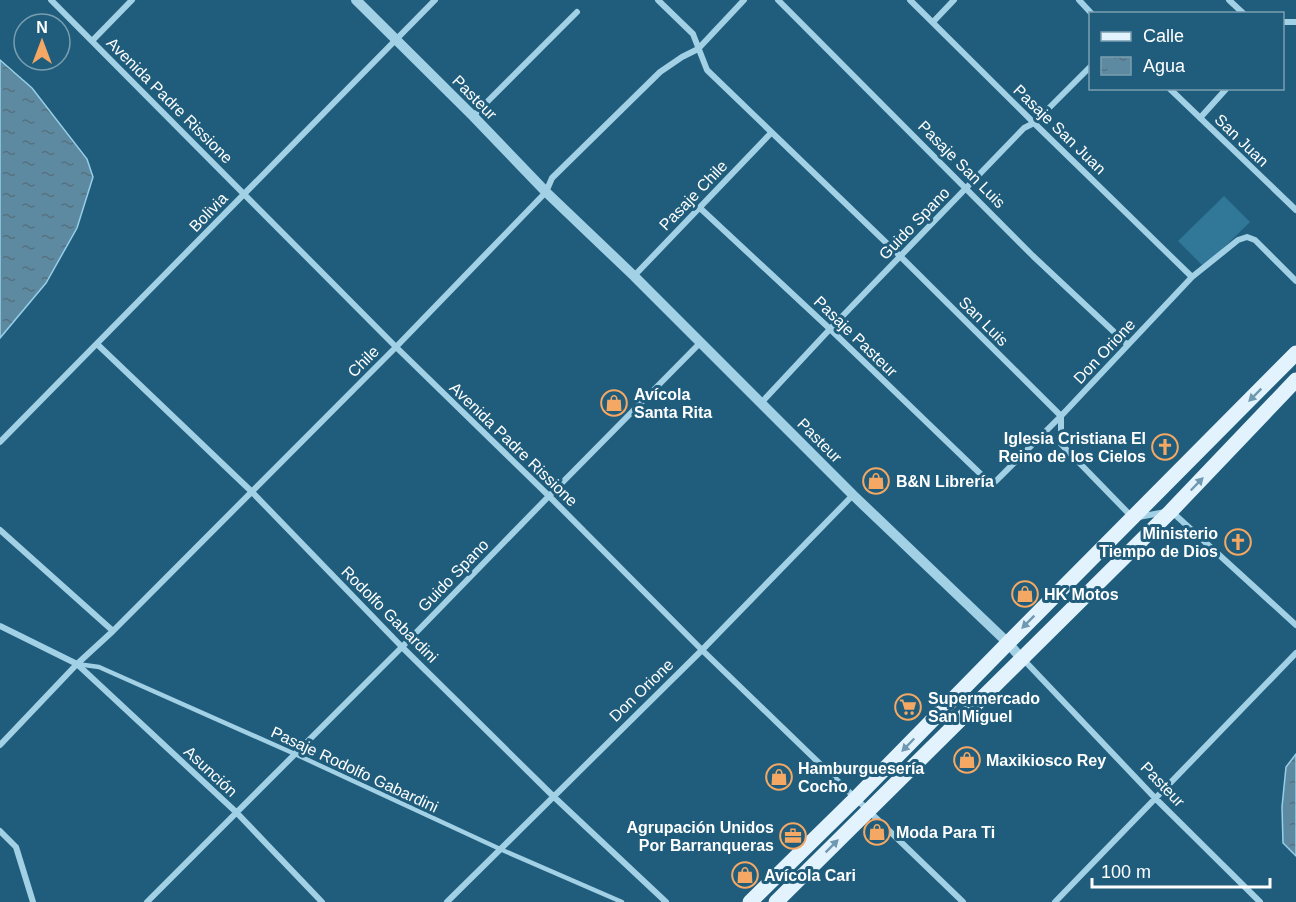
<svg xmlns="http://www.w3.org/2000/svg" width="1296" height="902" viewBox="0 0 1296 902" font-family="Helvetica,sans-serif">
  <style>
    .pitch { fill: #307798 }
    .water { fill: url(#water-ripples); stroke: #96cfe8; stroke-width: 1.5 }
    .lines { fill: none; stroke-linecap: round; stroke-linejoin: round }
    .service { stroke: #a2d1e6; stroke-width: 4.5 }
    .minor { stroke: #a2d1e6; stroke-width: 6 }
    .tertiary { stroke: #a2d1e6; stroke-width: 10 }
    .primary { stroke: #e3f3fd; stroke-width: 15 }
    .oneway { fill: #6e99b0 }
    .labels { text-anchor: middle; stroke-width: 6; stroke-linejoin: round; paint-order: stroke }
    .street-label { font-size: 16px; fill: #fff; stroke: #205d7c }
    .poi-label { font-size: 16px; font-weight: bold; fill: #fff; stroke: #205d7c; text-anchor: start }
  </style>
  <defs>
    <pattern id="water-ripples" width="26" height="14" patternUnits="userSpaceOnUse" patternTransform="scale(1.5)"><rect width="26" height="14" fill="#5d8aa1"/><path d="M2 4q2-2 4 0t4 0M15 11q2-2 4 0t4 0" fill="none" stroke="#56717f"/></pattern>
  </defs>
  <rect width="100%" height="100%" fill="#205d7c"/>
  <path class="pitch" d="M1224 196 1250 222 1204 267 1178 241Z"/>
  <path class="water" d="M0 60 32 88 87 159 93 177 77 228 46 283 0 338Z
    M1296 754V856L1283 843 1282 807 1286 767Z"/>
  <g class="lines">
    <path class="service" d="M77 664 99 667 295 754 500 849 622 902"/>
    <path class="minor" d="M51 0 396 347 549 496 702 650 963 902
      M658 0 693 34 707 70 901 257 1061 416V444L1133 518 1171 511 1296 625
      M778 0 1033 256 1128 345
      M910 0 1034 123 1192 277
      M1079 0 1092 14
      M1229 0 1244 14
      M933 22 954 0
      M1282 22H1296
      M92 41 132 0
      M1169 88 1296 210
      M473 116 577 12
      M1200 118 1227 88
      M700 208 830 329 992 485 1061 416 1192 277 1238 240 1247 237 1255 240 1296 281
      M634 276 771 133
      M97 344 251 491 402 647 553 796 666 902
      M762 402 830 329 1024 128 1034 123 1090 67
      M0 442 435 0
      M0 530 113 631
      M0 626 77 664 236 812 322 902
      M1022 658 1155 798 1260 902
      M0 745 77 664 113 631 396 347 546 192 552 178 660 72 682 57 698 49 744 0
      M0 831 16 847 33 902
      M147 902 402 647 549 496 700 343
      M447 902 702 650 853 495
      M1055 902 1296 653"/>
    <path class="tertiary" d="M356 0 473 116 546 192 634 276 853 495 1008 643 1021 658"/>
    <path class="primary" d="M750 902 856 798 1008 643 1296 353
      M776 902 1171 511 1296 380"/>
  </g>
  <defs><path id="oneway-solid" d="M-6-.8H1V-3.2L6.5 0L1 3.2V.8H-6Z" transform="scale(1.5)"/></defs>
  <g class="oneway">
    <use href="#oneway-solid" transform="translate(1255 395) rotate(135)"/>
    <use href="#oneway-solid" transform="translate(1197 484) rotate(-46)"/>
    <use href="#oneway-solid" transform="translate(1028 622) rotate(135)"/>
    <use href="#oneway-solid" transform="translate(908 745) rotate(134)"/>
    <use href="#oneway-solid" transform="translate(832 846) rotate(-45)"/>
  </g>
  <defs>
    <g id="shop-ring" transform="scale(1.35)"><circle r="9.5" fill="#205d7c" stroke="#f4a863" stroke-width="1.5"/><path d="M-5-2.5h2.3a2.7 3.5 0 0 1 5.4 0H5L5.5 6h-11ZM-1.5-2.5h3a1.5 2.3 0 0 0-3 0Z" fill="#f4a863"/></g>
    <g id="church-ring" transform="scale(1.35)"><circle r="9.5" fill="#205d7c" stroke="#f4a863" stroke-width="1.5"/><path d="M-1.2-6h2.4v3.5h3.3v2.4h-3.3V6h-2.4V-.1h-3.3v-2.4h3.3Z" fill="#f4a863"/></g>
    <g id="supermarket-ring" transform="scale(1.35)"><circle r="9.5" fill="#205d7c" stroke="#f4a863" stroke-width="1.5"/><path d="M-6-5.5h2.5l.6 2H6L4.5 2H-2.5L-4.4-4H-6ZM-1.5 3.2a1.3 1.3 0 1 0 .1 0ZM3 3.2a1.3 1.3 0 1 0 .1 0Z" fill="#f4a863"/></g>
    <g id="office-ring" transform="scale(1.35)"><circle r="9.5" fill="#205d7c" stroke="#f4a863" stroke-width="1.5"/><path d="M-6-3h4V-5.5h4V-3h4V5H-6ZM-1-4.5V-3h2v-1.5ZM-6 0V1H6V0Z" fill="#f4a863"/></g>
  </defs>
  <g fill-rule="evenodd">
    <use href="#shop-ring" x="614" y="403"/>
    <use href="#church-ring" x="1165" y="447"/>
    <use href="#shop-ring" x="876" y="481"/>
    <use href="#church-ring" x="1238" y="542"/>
    <use href="#shop-ring" x="1025" y="594"/>
    <use href="#supermarket-ring" x="908" y="707"/>
    <use href="#shop-ring" x="967" y="760"/>
    <use href="#shop-ring" x="779" y="777"/>
    <use href="#shop-ring" x="877" y="832"/>
    <use href="#office-ring" x="793" y="836"/>
    <use href="#shop-ring" x="745" y="875"/>
  </g>
  <g class="labels">
    <g class="street-label">
      <text transform="translate(475 97) rotate(45)" y="6">Pasteur</text>
      <text transform="translate(170 100) rotate(45)" y="6">Avenida Padre Rissione</text>
      <text transform="translate(1060 129) rotate(44)" y="6">Pasaje San Juan</text>
      <text transform="translate(1242 140) rotate(44)" y="6">San Juan</text>
      <text transform="translate(962 164) rotate(45)" y="6">Pasaje San Luis</text>
      <text transform="translate(693 195) rotate(-46)" y="6">Pasaje Chile</text>
      <text transform="translate(208 212) rotate(-46)" y="6">Bolivia</text>
      <text transform="translate(914 223) rotate(-46)" y="6">Guido Spano</text>
      <text transform="translate(984 321) rotate(45)" y="6">San Luis</text>
      <text transform="translate(856 336) rotate(44)" y="6">Pasaje Pasteur</text>
      <text transform="translate(1104 351) rotate(-47)" y="6">Don Orione</text>
      <text transform="translate(363 361) rotate(-45)" y="6">Chile</text>
      <text transform="translate(820 440) rotate(45)" y="6">Pasteur</text>
      <text transform="translate(514 444) rotate(44)" y="6">Avenida Padre Rissione</text>
      <text transform="translate(453 575) rotate(-46)" y="6">Guido Spano</text>
      <text transform="translate(390 614) rotate(45)" y="6">Rodolfo Gabardini</text>
      <text transform="translate(641 690) rotate(-44)" y="6">Don Orione</text>
      <text transform="translate(355 769) rotate(25)" y="6">Pasaje Rodolfo Gabardini</text>
      <text transform="translate(211 771) rotate(43)" y="6">Asunción</text>
      <text transform="translate(1163 784) rotate(46)" y="6">Pasteur</text>
    </g>
    <g class="poi-label">
      <text x="634" y="400">Avícola<tspan x="634" dy="18">Santa Rita</tspan></text>
      <text x="1146" y="444" text-anchor="end">Iglesia Cristiana El<tspan x="1146" dy="18">Reino de los Cielos</tspan></text>
      <text x="896" y="487">B&amp;N Librería</text>
      <text x="1218" y="539" text-anchor="end">Ministerio<tspan x="1218" dy="18">Tiempo de Dios</tspan></text>
      <text x="1044" y="600">HK Motos</text>
      <text x="928" y="704">Supermercado<tspan x="928" dy="18">San Miguel</tspan></text>
      <text x="986" y="766">Maxikiosco Rey</text>
      <text x="798" y="774">Hamburguesería<tspan x="798" dy="18">Cocho</tspan></text>
      <text x="774" y="833" text-anchor="end">Agrupación Unidos<tspan x="774" dy="18">Por Barranqueras</tspan></text>
      <text x="896" y="838">Moda Para Ti</text>
      <text x="764" y="881">Avícola Cari</text>
    </g>
  </g>
  <rect x="1089" y="12" width="195" height="78" fill="#205d7c" stroke="#799eb0" stroke-width="1.5"/>
  <rect x="1101" y="32" width="30" height="9" fill="#e3f3fd" stroke="#799eb0" stroke-width="1.5"/>
  <text x="1143" y="42" font-size="18" fill="#ffffff">Calle</text>
  <rect x="1101" y="57" width="30" height="18" fill="url(#water-ripples)" stroke="#799eb0" stroke-width="1.5"/>
  <text x="1143" y="72" font-size="18" fill="#ffffff">Agua</text>
  <g transform="translate(42 42)"><circle r="28" fill="#205d7c" stroke="#799eb0" stroke-width="1.5"/>
  <path d="M0-4.5L10 22L0 15L-10 22Z" fill="#f4a863"/>
  <text y="-9" font-size="16" font-weight="bold" text-anchor="middle" fill="#ffffff">N</text>
  </g>
  <path d="M1092 878v9h178v-9" fill="none" stroke="#ffffff" stroke-width="3"/>
  <text x="1101" y="878" font-size="18" fill="#ffffff" stroke="#205d7c" stroke-width="4.5" paint-order="stroke">100 m</text>
</svg>
